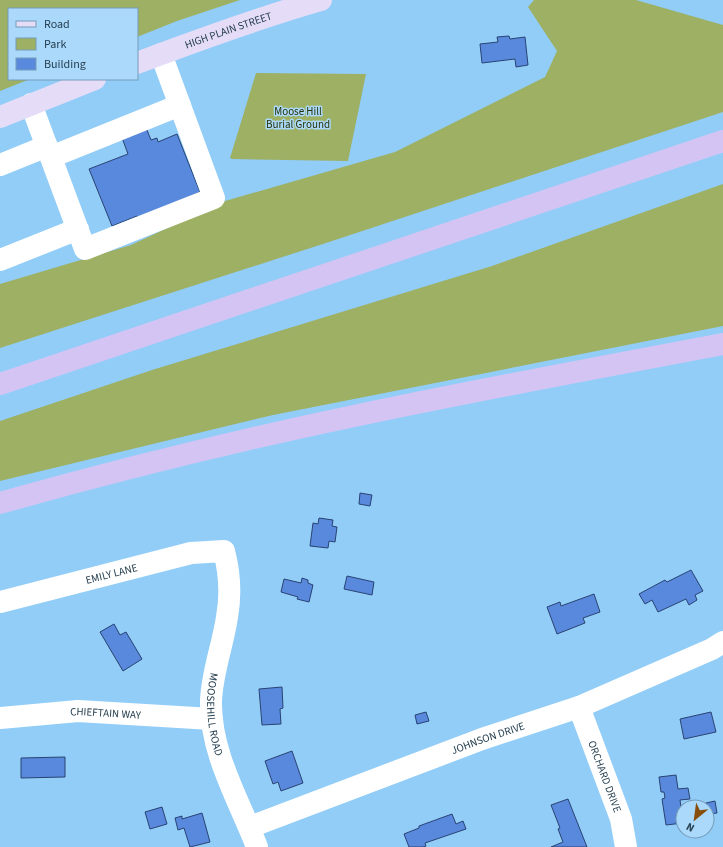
<svg xmlns="http://www.w3.org/2000/svg" width="723" height="847" viewBox="0 0 723 847" font-family="'Source Sans 3',sans-serif">
  <style>
    .green { fill: #9db063 }
    .building { fill: #5889dc; stroke: #294372 }
    .lines { fill: none; stroke-linecap: round; stroke-linejoin: round }
    .minor { stroke: #fff; stroke-width: 22 }
    .major { stroke: #e5dcf8; stroke-width: 22 }
    .highway { stroke: #d4c4f4; stroke-width: 22 }
    .labels { text-anchor: middle; stroke-width: 3; stroke-linejoin: round; paint-order: stroke }
    .street-label { font-size: 11px; fill: #274051; stroke: #aad9fc }
    .park-label { font-size: 11px; fill: #283103; stroke: #aad9fc }
  </style>
  <rect width="100%" height="100%" fill="#92cdf8"/>
  <path class="green" d="M0 0H240L177 21 137 37V9H9V79H30L0 91Z
    M534 0H636L723 25V112L326 243 0 348V284L131 245 225 201 395 152 545 77 557 51 528 7Z
    M256 73 366 74 348 161 232 159 230 158Z
    M723 184V326L273 415 0 481V421L152 370 492 266Z"/>
  <path class="building" d="M509 36 510 39 525 37 528 65 516 67 515 59 482 63 480 44 498 42 497 37Z
    M145 125 151 140 157 138 158 142 177 134 200 192 139 219 137 216 112 226 89 169 128 154 121 135Z
    M360 493 372 495 370 506 359 504Z
    M319 518 333 520 332 526 337 527 335 542 329 541 328 548 310 546 313 523 318 524Z
    M691 570 703 591 695 595 697 600 689 605 686 599 658 612 652 600 645 604 639 594 665 580 667 582Z
    M347 576 374 582 372 595 344 589Z
    M302 578 308 580V583L313 585 309 602 297 599 298 597 281 592 284 579 301 583Z
    M594 594 600 612 583 618 585 623 557 634 547 607 560 602 561 606Z
    M114 624 120 635 126 632 142 659 123 671 100 632Z
    M282 687 283 708 280 709 281 724 262 725 259 689Z
    M426 712 429 721 417 724 415 715Z
    M711 712 716 732 684 739 680 719Z
    M292 751 303 783 281 791 278 782 273 784 265 761Z
    M65 757V777L21 778V758Z
    M676 775 678 789 688 788 690 799 680 800 683 823 666 825 662 799 665 798 664 792H661L659 777Z
    M568 799 587 847H551L563 842 558 829 560 828 551 805Z
    M715 801 717 813 707 814 706 803Z
    M162 807 167 824 150 829 145 812Z
    M202 813 210 842 190 847 184 828 178 830 175 818 182 816V819Z
    M452 814 456 824 463 821 466 829 425 843 426 846 423 847H409L404 834 419 828V826Z"/>
  <g class="lines">
    <g class="minor">
      <path d="M31 104 85 249 214 198 161 54"/>
      <path d="M51 157 180 105"/>
      <path d="M0 165 47 146"/>
      <path d="M0 260 78 229"/>
      <path id="s1" d="M0 602 191 553 224 551C230 574 231 595 227 617 223 645 212 672 211 701 210 753 239 800 257 847"/>
      <path id="s2" d="M579 707 621 819 626 847"/>
      <path id="s3" d="M0 718 78 711 212 719"/>
      <path id="s4" d="M250 827 482 739 579 707 712 649 723 642"/>
    </g>
    <g class="major">
      <path id="s5" d="M137 63C198 40 258 18 321 0"/>
      <path d="M0 117 95 79"/>
    </g>
    <path class="highway" d="M0 384 723 141
      M0 503C117 470 235 441 354 416 477 390 600 367 723 344"/>
  </g>
  <g class="labels">
    <g class="street-label">
      <text dy="4" stroke="none"><textPath href="#s5" startOffset="97">HIGH PLAIN STREET</textPath></text>
      <text dy="4" stroke="none"><textPath href="#s1" startOffset="115">EMILY LANE</textPath></text>
      <text dy="4" stroke="none"><textPath href="#s3" startOffset="106">CHIEFTAIN WAY</textPath></text>
      <text dy="4" stroke="none"><textPath href="#s1" startOffset="396">MOOSEHILL ROAD</textPath></text>
      <text dy="4" stroke="none"><textPath href="#s4" startOffset="254">JOHNSON DRIVE</textPath></text>
      <text dy="4" stroke="none"><textPath href="#s2" startOffset="74">ORCHARD DRIVE</textPath></text>
    </g>
    <g class="park-label">
      <text x="298" y="115">Moose Hill<tspan x="298" dy="13">Burial Ground</tspan></text>
    </g>
  </g>
  <rect x="8" y="8" width="130" height="72" fill="#aad9fc" stroke="#769cb8"/>
  <rect x="16" y="21" width="20" height="6" fill="#e5dcf8" stroke="#769cb8"/>
  <text x="44" y="28" font-size="12" fill="#274051">Road</text>
  <rect x="16" y="38" width="20" height="12" fill="#9db063" stroke="#769cb8"/>
  <text x="44" y="48" font-size="12" fill="#274051">Park</text>
  <rect x="16" y="58" width="20" height="12" fill="#5889dc" stroke="#769cb8"/>
  <text x="44" y="68" font-size="12" fill="#274051">Building</text>
  <g transform="translate(695 819) rotate(209)"><circle r="19" fill="#aad9fc" stroke="#769cb8"/>
  <path d="M0-3L7 15L0 10L-7 15Z" fill="#894d0a"/>
  <text y="-6" font-size="11" font-weight="bold" text-anchor="middle" fill="#274051">N</text>
  </g>
</svg>
